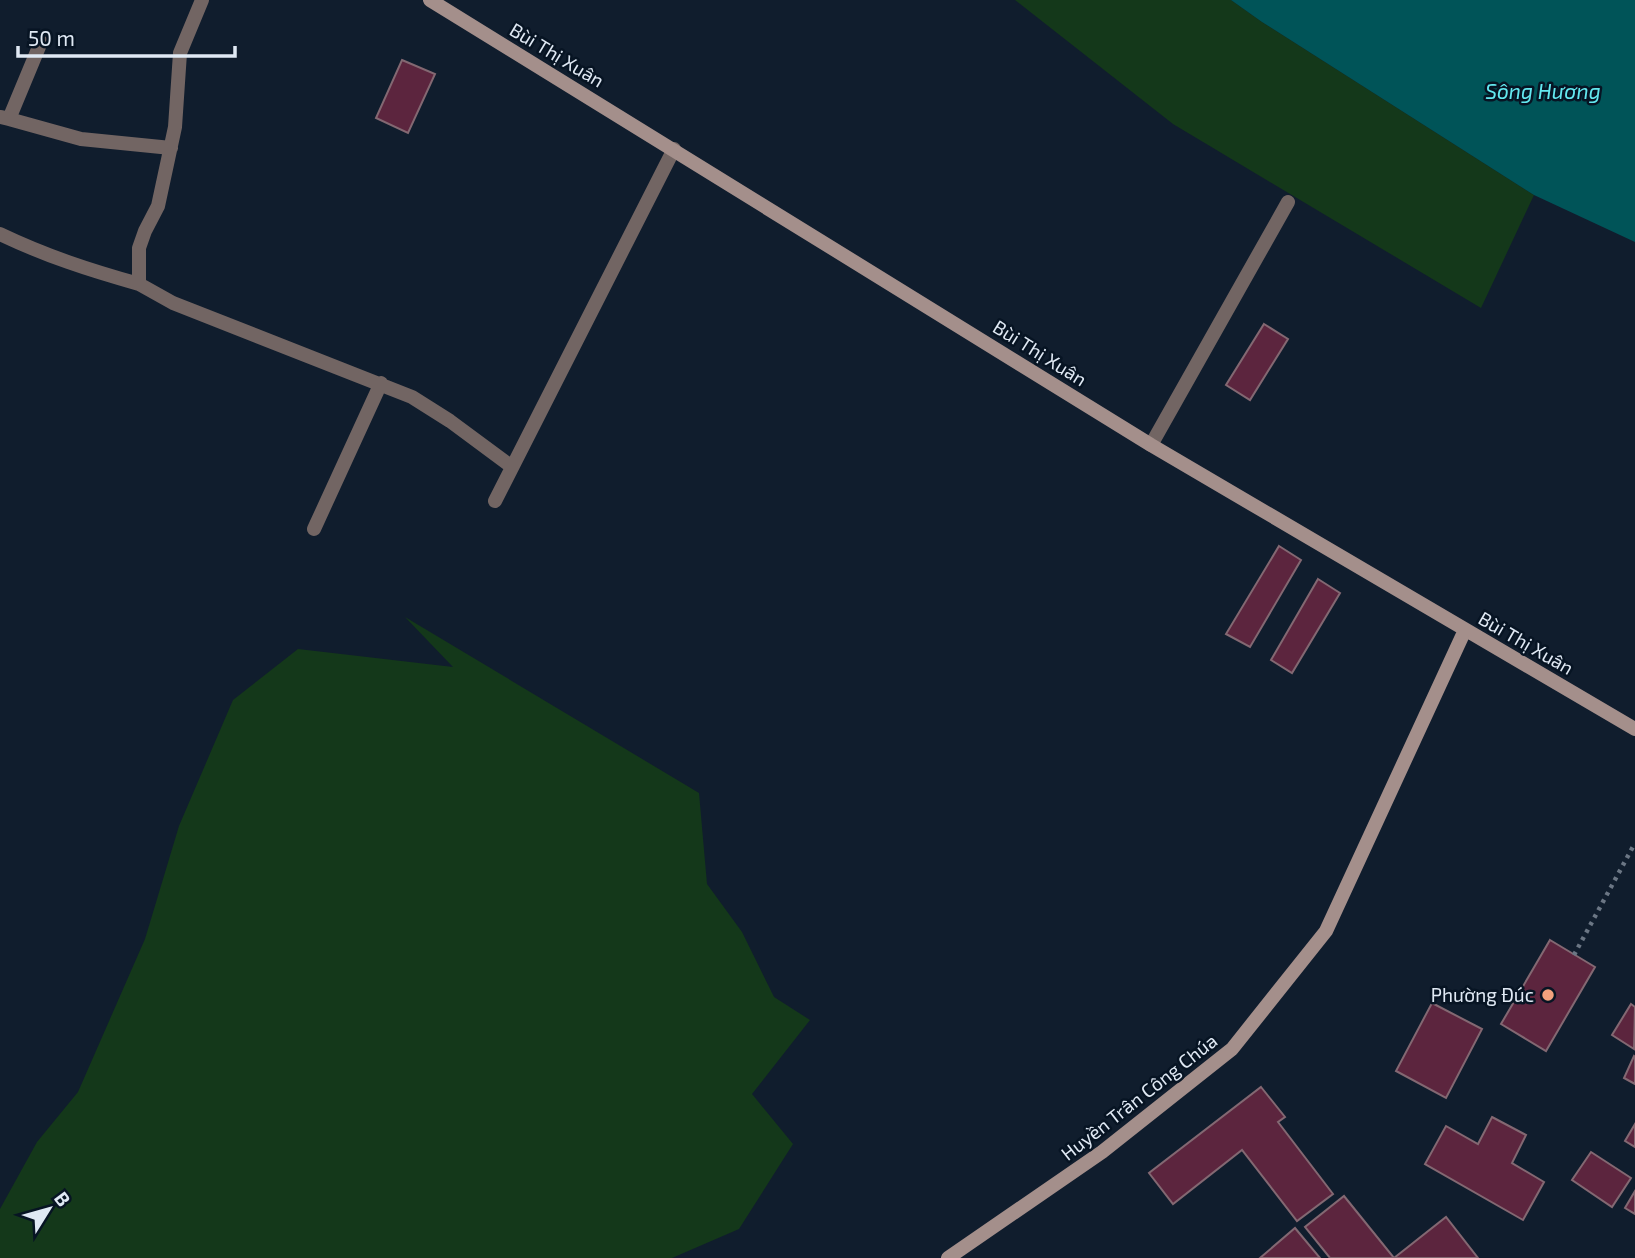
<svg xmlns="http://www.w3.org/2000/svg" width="1635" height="1258" viewBox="0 0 1635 1258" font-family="'Exo 2',sans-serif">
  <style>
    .green { fill: #14381a }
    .water { fill: #005458 }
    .building { fill: #5c253e; stroke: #836872; stroke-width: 2 }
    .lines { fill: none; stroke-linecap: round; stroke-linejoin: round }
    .path { stroke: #6b7684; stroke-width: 4.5; stroke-dasharray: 3.5 5; stroke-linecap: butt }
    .street { stroke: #726563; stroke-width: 14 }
    .secondary { stroke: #a48f8b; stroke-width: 14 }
    .poi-dot { fill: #f1a17d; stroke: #071423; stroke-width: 2.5 }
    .labels { text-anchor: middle; stroke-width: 5; stroke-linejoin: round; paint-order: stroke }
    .street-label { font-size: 19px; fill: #e0e9f4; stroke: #071423 }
    .poi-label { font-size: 19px; fill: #e0e9f4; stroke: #071423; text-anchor: end }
    .water-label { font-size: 21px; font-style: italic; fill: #63e9f0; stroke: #071423 }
  </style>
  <rect width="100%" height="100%" fill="#101d2d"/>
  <path class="green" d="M1015 0H1231L1262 22 1534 195 1481 308 1173 124Z
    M405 617 699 793 707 884 742 932 774 997 810 1020 752 1094 793 1144 739 1229 672 1258H0V1209L37 1142 78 1092 145 939 179 826 233 700 298 649 453 667Z"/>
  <path class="water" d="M1231 0H1635V242L1534 195 1262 22Z"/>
  <path class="building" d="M402 60 435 74 408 133 376 118Z
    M1264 324 1288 339 1250 400 1226 385Z
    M1279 546 1301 560 1250 647 1226 634Z
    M1318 579 1340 593 1292 673 1271 660Z
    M1550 940 1595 967 1546 1051 1501 1024Z
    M1432 1003 1482 1029 1446 1098 1396 1071Z
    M1631 1004 1635 1007 1634 1049 1612 1035Z
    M1634 1056 1635 1057V1084L1624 1078Z
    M1261 1087 1285 1117 1278 1122 1333 1194 1297 1221 1242 1150 1173 1204 1149 1173Z
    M1492 1117 1526 1135 1512 1163 1544 1182 1523 1220 1425 1164 1446 1126 1478 1144Z
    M1635 1124V1147L1625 1141Z
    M1591 1152 1631 1178 1612 1207 1572 1180Z
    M1635 1191V1214L1625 1208Z
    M1344 1196 1394 1258 1446 1217 1478 1258H1330L1305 1227Z
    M1295 1228 1320 1258H1260Z"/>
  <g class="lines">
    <path class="path" d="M1574 955 1635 843"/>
    <path class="street" d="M202 0 180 53 175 127 158 206 145 231 139 248V284L173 303 412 397 450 421 512 467
      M1 117 9 119 41 42
      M9 119 81 139 171 148
      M0 234C46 256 89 270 139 284
      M1151 445 1288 202
      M495 501 674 149
      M314 529 381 383"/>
    <path class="secondary" d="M430 0 1151 445 1635 729
      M948 1258 1102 1152 1232 1049 1326 931 1465 630"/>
  </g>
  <circle class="poi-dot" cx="1548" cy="995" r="7"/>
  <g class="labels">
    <g class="street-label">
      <text transform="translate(557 55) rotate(31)" y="7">Bùi Thị Xuân</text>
      <text transform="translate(1040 353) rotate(32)" y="7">Bùi Thị Xuân</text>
      <text transform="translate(1526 643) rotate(30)" y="7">Bùi Thị Xuân</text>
      <text transform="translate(1139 1097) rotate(-38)" y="7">Huyền Trân Công Chúa</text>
    </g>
    <g class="poi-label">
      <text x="1534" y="1002">Phường Đúc</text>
    </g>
    <g class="water-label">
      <text x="1543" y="99">Sông Hương</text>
    </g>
  </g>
  <g transform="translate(49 1209) rotate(53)" stroke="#071423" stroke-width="5" paint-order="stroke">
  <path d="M0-5L12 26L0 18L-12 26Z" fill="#e0e9f4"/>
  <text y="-10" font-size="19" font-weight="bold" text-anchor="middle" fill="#e0e9f4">B</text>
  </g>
  <path d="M18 46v10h217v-10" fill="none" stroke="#e0e9f4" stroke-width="3.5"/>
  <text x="28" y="46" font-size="21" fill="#e0e9f4" stroke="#071423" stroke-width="5" paint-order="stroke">50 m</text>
</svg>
